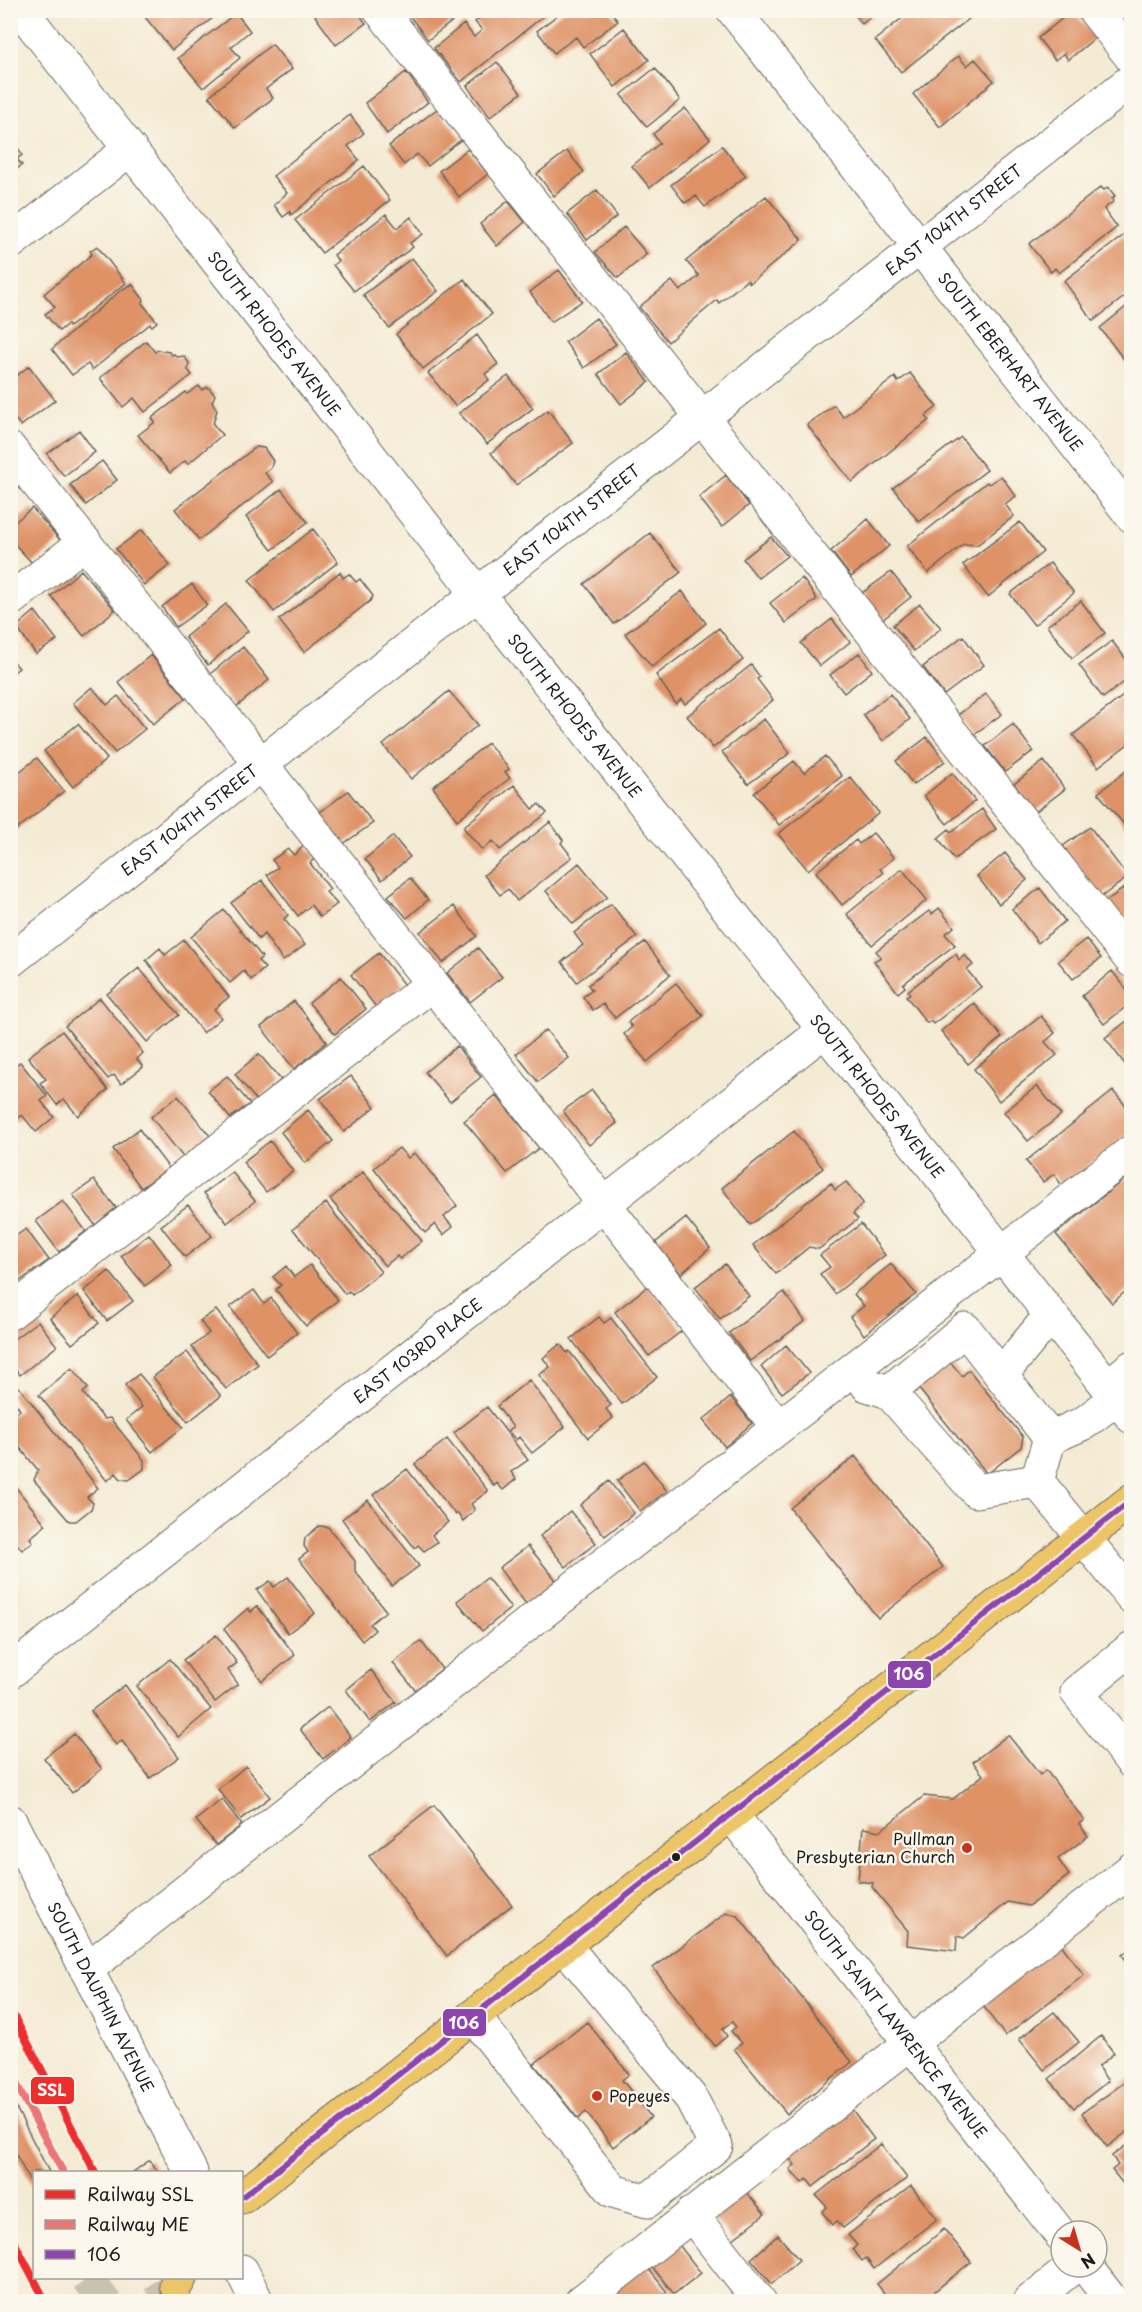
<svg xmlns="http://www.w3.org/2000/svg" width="1142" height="2312" viewBox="0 0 1142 2312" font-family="'Playpen Sans',sans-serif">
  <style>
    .building { fill: #de9266 }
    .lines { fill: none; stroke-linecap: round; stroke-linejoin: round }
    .major-tunnel { stroke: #c9c2af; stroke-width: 33; stroke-dasharray: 33 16; stroke-linecap: butt }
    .minor-casing { stroke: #68645c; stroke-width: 35 }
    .major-casing { stroke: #68645c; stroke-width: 35 }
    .minor { stroke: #fff; stroke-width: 33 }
    .major { stroke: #edc569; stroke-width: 33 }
    .bus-1-casing { stroke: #fbf7ec; stroke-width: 10 }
    .bus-1 { stroke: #8e44ad; stroke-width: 6 }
    .rail-1-casing { stroke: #fbf7ec; stroke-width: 12 }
    .rail-2-casing { stroke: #fbf7ec; stroke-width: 12 }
    .rail-1 { stroke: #ee2e2d; stroke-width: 8 }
    .rail-2 { stroke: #eb7676; stroke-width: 8 }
    .poi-dot { fill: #c8321e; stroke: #fbf7ec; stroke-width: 2 }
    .bus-dot { fill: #1c1c1c; stroke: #fbf7ec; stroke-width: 2 }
    .labels { text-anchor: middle; stroke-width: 5; stroke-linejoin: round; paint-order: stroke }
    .street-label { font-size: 16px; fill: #1c1c1c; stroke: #fbf7ec }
    .poi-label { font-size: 16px; fill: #1c1c1c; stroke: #fbf7ec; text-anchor: end }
    .line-badge { stroke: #fbf7ec; stroke-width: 2 }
    .badge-label { font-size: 16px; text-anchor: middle; font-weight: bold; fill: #fff }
  </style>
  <rect width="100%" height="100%" fill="#fbf7ec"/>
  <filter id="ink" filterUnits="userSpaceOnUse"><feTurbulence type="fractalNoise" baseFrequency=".0167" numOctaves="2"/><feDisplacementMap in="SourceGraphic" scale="12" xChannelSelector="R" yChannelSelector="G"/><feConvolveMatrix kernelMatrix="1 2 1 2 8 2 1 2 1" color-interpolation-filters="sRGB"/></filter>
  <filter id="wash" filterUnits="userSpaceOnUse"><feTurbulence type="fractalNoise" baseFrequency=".008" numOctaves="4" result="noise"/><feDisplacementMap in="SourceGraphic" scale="24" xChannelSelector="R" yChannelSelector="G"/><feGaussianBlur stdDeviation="1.35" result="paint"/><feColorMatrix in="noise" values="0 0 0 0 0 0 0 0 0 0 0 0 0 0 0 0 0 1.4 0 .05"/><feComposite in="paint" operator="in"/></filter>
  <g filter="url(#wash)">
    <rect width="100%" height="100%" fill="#f4ebd4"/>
    <g id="blocks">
      <path class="building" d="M153 10H217L219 13 172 50 145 17Z
        M321 10H356L366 23 336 45 315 16Z
        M405 10H455L459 16 428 40Z
        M489 10H551L461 82 434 48 464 24 474 37 482 30 475 22Z
        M564 10H610L618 21 583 47 576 37 554 53 537 31Z
        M851 10H879L862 24Z
        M912 10H972L975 14 901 72 875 40Z
        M1073 10 1095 38 1068 60 1064 53 1055 60 1038 38Z
        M236 13 250 31 231 47 240 58 203 88 178 58Z
        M624 28 649 60 615 87 590 54Z
        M272 44 292 69 266 89 273 98 235 128 209 96Z
        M958 56 967 66 975 59 994 81 940 127 913 94Z
        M497 62 521 93 490 117 467 86Z
        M655 68 680 100 647 127 621 95Z
        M406 72 428 102 387 134 365 103Z
        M685 108 710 139 650 188 632 166 660 143 653 134Z
        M437 109 462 139 428 166 417 154 404 165 389 146Z
        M350 115 364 133 348 146 359 160 291 215 290 212 283 217 274 205 287 193 273 176Z
        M10 134 22 155 17 159 22 165 10 175Z
        M722 146 746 176 705 207 696 196 685 203 671 185Z
        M468 149 488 174 459 197 439 171Z
        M567 151 584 172 554 196 537 174Z
        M364 166 390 200 322 253 295 220Z
        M1101 187 1104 190 1108 187 1115 196 1112 199 1114 201 1104 209 1117 227 1059 273 1055 268 1051 272 1029 244Z
        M597 190 617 216 587 240 567 214Z
        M766 196 802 240 750 283 747 280 719 303 717 300 668 342 639 307 672 281 680 291 699 276 686 261Z
        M508 201 525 222 497 246 480 224Z
        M386 214 397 228 411 217 423 234 410 243 413 247 354 291 333 265 338 261 334 255Z
        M624 227 647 254 618 278 595 252Z
        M1132 229V291L1093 321 1064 281Z
        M97 246 126 283 69 327 68 324 59 331 45 314 55 307 44 294 92 254 90 251Z
        M412 258 438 291 389 328 363 295Z
        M559 270 582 301 551 322 530 292Z
        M464 279 492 314 423 369 396 334Z
        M132 284 144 300 142 303 157 322 152 326 150 324 92 370 88 364 72 375 52 349 121 290Z
        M1132 302V356L1125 361 1100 328Z
        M596 318 616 344 584 368 565 342Z
        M477 335 498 364 485 374 489 380 455 406 428 373Z
        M146 341 155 352 158 350 169 352 172 355 174 354 177 357 184 356 189 363 188 370 192 375 145 412 134 398 123 407 100 378Z
        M626 352 649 382 621 404 598 374Z
        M29 366 55 400 21 426 10 413V381Z
        M910 373 937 407 926 416 929 420 852 482 807 425 834 405 843 417 895 377 898 382Z
        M508 376 533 408 487 444 459 413Z
        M199 386 202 390 208 387 215 395 212 402 217 410 213 424 222 435 188 464 185 461 170 473 138 435 155 422 152 418 186 392 187 394Z
        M548 410 573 443 516 485 491 453Z
        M79 430 95 452 64 476 47 454Z
        M961 437 987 470 919 522 893 488Z
        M256 447 264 448 273 461 271 468 265 473 273 482 199 540 175 509Z
        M102 461 117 480 86 505 70 485Z
        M726 475 749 505 722 527 699 497Z
        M1001 476 1016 496 1005 504 1014 516 977 545 964 544 928 573 907 546 987 482 989 484Z
        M281 489 308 522 272 550 246 517Z
        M32 508 61 541 33 564 10 539V526Z
        M868 519 889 546 851 577 831 551Z
        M1020 522 1043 552 988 597 963 565Z
        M313 529 338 562 274 612 249 580Z
        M142 530 170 565 144 585 116 549Z
        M650 533 681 572 614 624 584 584Z
        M771 537 787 556 758 578 743 559Z
        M1050 563 1074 593 1034 625 1010 594Z
        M81 570 115 610 84 636 51 596Z
        M340 572 343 578 349 574 356 582 360 579 373 596 370 601 304 652 279 620Z
        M891 572 911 597 882 620 862 593Z
        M802 578 817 599 786 623 770 603Z
        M192 584 207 605 176 627 162 607Z
        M682 591 706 623 652 667 625 634Z
        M1081 601 1105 633 1072 658 1047 626Z
        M226 604 248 631 208 665 185 637Z
        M920 604 941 628 914 651 893 625Z
        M35 611 57 640 36 654 16 627Z
        M832 619 850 642 820 666 801 643Z
        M719 628 743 660 685 704 681 699 676 704 656 675Z
        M963 636 984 665 944 695 923 667Z
        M1112 641 1132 667V676L1103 698 1079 665Z
        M243 647 269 680 236 707 210 674Z
        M859 653 872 671 844 693 830 675Z
        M151 655 186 698 153 724 118 682Z
        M10 658 19 668 10 675Z
        M751 665 760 677 757 679 773 700 713 748 687 716Z
        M92 687 107 705 118 696 145 729 115 753 73 703Z
        M1132 689V741L1098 767 1073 735Z
        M449 691 478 725 411 779 383 745Z
        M890 694 910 719 883 741 863 715Z
        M986 694 1002 714 973 735 958 715Z
        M764 719 790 753 748 784 722 752Z
        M78 724 107 759 73 787 44 751Z
        M1013 724 1033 751 1005 772 985 746Z
        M927 737 945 761 913 785 896 761Z
        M488 743 509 769 505 772 510 778 457 820 433 787Z
        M825 756 842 776 779 825 754 793 794 761 804 773Z
        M37 758 64 791 10 835V779Z
        M1044 761 1065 789 1035 812 1014 784Z
        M1132 766V834L1098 793Z
        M952 773 975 801 947 824 924 796Z
        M850 777 879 813 808 870 778 834Z
        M514 785 533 809 539 804 547 813 500 850 493 841 482 850 463 827Z
        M348 791 373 823 343 844 319 813Z
        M982 809 996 829 954 859 938 838 949 829 951 832Z
        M550 822 563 840 561 843 572 857 517 901 508 889 500 895 484 875Z
        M1090 827 1128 877 1101 897 1063 846Z
        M873 833 894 858 880 869 883 873 842 905 816 872 856 840 859 844Z
        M393 836 410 857 382 880 365 859Z
        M305 845 316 857 310 863 330 889 326 892 337 904 320 917 311 905 298 916 267 875 278 867 272 860 288 849 294 855Z
        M1005 853 1027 880 999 904 977 876Z
        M579 863 607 897 573 924 546 891Z
        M902 869 927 900 872 945 847 914Z
        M410 878 428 900 407 918 388 896Z
        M262 880 288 915 284 919 305 945 283 961 264 934 259 939 231 903Z
        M1132 882V913L1121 921 1105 902Z
        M1040 888 1065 921 1038 943 1012 909Z
        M611 904 637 937 577 982 562 962 583 945 574 933Z
        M454 906 477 936 443 963 420 932Z
        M939 908 954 927 945 934 955 945 903 984 905 987 898 993 874 961 881 957 876 951 929 911 932 914Z
        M224 910 262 957 258 961 265 968 251 980 244 971 230 983 191 937Z
        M1086 939 1101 958 1073 979 1058 961Z
        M184 940 229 997 214 1009 221 1018 203 1033 146 960 160 948 165 955Z
        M645 942 670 975 615 1018 603 1004 593 1010 583 997 592 990 588 985Z
        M478 948 502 977 470 1002 447 973Z
        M379 953 404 985 376 1007 351 975Z
        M956 954 959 960 965 955 973 965 967 970 981 987 933 1024 931 1021 927 1023 906 996 910 994 908 991Z
        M139 968 179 1015 147 1042 107 994Z
        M1112 971 1132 996V1002L1104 1024 1082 996Z
        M341 977 366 1009 335 1034 309 1003Z
        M676 983 703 1016 647 1062 624 1034 632 1027 628 1022Z
        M100 998 143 1053 137 1059 143 1067 121 1084 114 1075 108 1079 65 1026Z
        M294 1001 327 1042 294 1069 261 1027Z
        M974 1003 1002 1037 968 1064 941 1031Z
        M1041 1016 1055 1033 1045 1042 1057 1055 999 1101 974 1069Z
        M1132 1017V1063L1127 1067 1105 1038Z
        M546 1030 569 1058 538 1082 516 1054Z
        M62 1031 108 1090 78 1116 64 1099 57 1105 40 1083 46 1079 28 1057Z
        M457 1046 481 1077 450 1102 425 1072Z
        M259 1054 281 1080 256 1100 235 1074Z
        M20 1062 47 1096 41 1101 54 1117 36 1132 22 1115 16 1120 10 1114V1069Z
        M227 1076 250 1104 230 1118 208 1091Z
        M351 1076 375 1107 344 1132 320 1099Z
        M1037 1086 1061 1115 1028 1141 1004 1112Z
        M592 1090 617 1123 589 1145 563 1111Z
        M1113 1091 1132 1113V1131L1062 1186 1054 1174 1043 1182 1026 1161Z
        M496 1095 539 1148 507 1173 464 1121Z
        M178 1096 210 1136 183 1157 151 1117Z
        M308 1110 333 1141 305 1163 281 1132Z
        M139 1129 169 1168 141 1188 113 1149Z
        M794 1131 823 1168 750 1225 722 1188Z
        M270 1141 293 1171 266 1192 243 1162Z
        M399 1148 408 1158 415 1153 457 1206 444 1217 453 1227 443 1235 435 1224 425 1233 374 1168Z
        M232 1172 255 1201 227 1223 204 1193Z
        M363 1172 422 1241 400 1259 397 1256 385 1266 330 1199Z
        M1132 1173V1286L1112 1303 1056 1234Z
        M94 1180 116 1208 95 1225 73 1195Z
        M846 1182 863 1203 853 1214 858 1219 819 1249 809 1247 776 1274 753 1245 831 1183 835 1190Z
        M63 1201 86 1231 59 1252 36 1221Z
        M326 1203 381 1272 352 1295 349 1291 345 1294 293 1229Z
        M188 1205 212 1236 185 1257 161 1226Z
        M686 1218 710 1248 681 1274 655 1243Z
        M861 1224 885 1255 835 1294 820 1274 830 1267 820 1255Z
        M26 1229 49 1260 20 1281 10 1269V1240Z
        M149 1234 172 1265 145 1286 121 1256Z
        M725 1264 749 1296 720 1319 695 1287Z
        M891 1264 916 1294 864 1335 850 1317 864 1306 854 1294Z
        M310 1265 338 1300 306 1326 276 1290 281 1285 273 1277 286 1266 294 1277Z
        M109 1271 133 1301 107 1321 84 1291Z
        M648 1286 683 1330 649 1356 615 1312Z
        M254 1290 264 1304 271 1298 297 1333 267 1356 230 1307Z
        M784 1292 805 1321 750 1361 729 1333Z
        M78 1296 99 1323 72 1344 50 1318Z
        M216 1310 258 1364 226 1389 192 1347 209 1333 200 1321Z
        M599 1317 604 1323 611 1318 657 1377 622 1404 571 1339Z
        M38 1321 57 1346 20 1375 10 1362V1342Z
        M560 1344 567 1353 569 1351 611 1405 606 1409 613 1418 588 1438 539 1375 550 1367 543 1358Z
        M786 1345 809 1373 782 1393 761 1367Z
        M187 1352 221 1396 188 1422 153 1377Z
        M947 1358 962 1376 969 1370 1023 1437 1021 1447 987 1474 915 1384Z
        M72 1368 88 1388 83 1393 104 1419 110 1418 144 1460V1469L129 1480 121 1479 116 1473 107 1481 39 1395Z
        M139 1374 183 1427 152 1452 126 1420 142 1407 125 1385Z
        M529 1380 565 1427 532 1453 519 1437 516 1440 508 1431 513 1427 497 1406Z
        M19 1387 98 1488 87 1497 93 1503 91 1509 76 1521H69L34 1480 38 1470 16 1443 10 1447V1417L20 1410 10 1394Z
        M731 1397 752 1423 725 1447 703 1420Z
        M487 1407 528 1460 511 1472 516 1479 503 1490 497 1483 494 1486 454 1433Z
        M447 1439 488 1491 471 1504 475 1510 463 1521 458 1513 456 1515 415 1464Z
        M855 1456 943 1567 878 1618 790 1508Z
        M644 1461 667 1491 640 1511 617 1481Z
        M407 1469 448 1522 432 1535 437 1542 424 1551 418 1545 415 1548 373 1495Z
        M10 1480 46 1525 30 1538 33 1542 22 1550 14 1541 10 1544Z
        M609 1481 634 1513 605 1536 580 1505Z
        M368 1500 419 1566 392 1586 342 1519Z
        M570 1511 596 1543 566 1567 540 1536Z
        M319 1526 328 1527 355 1561V1571L386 1611 370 1624 375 1630 362 1641 299 1559 308 1552 304 1546 305 1538Z
        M528 1546 556 1580 526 1604 499 1568Z
        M288 1577 315 1613 288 1633 257 1590 270 1581 274 1587Z
        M487 1578 511 1608 482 1631 457 1601Z
        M257 1606 295 1655 262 1681 224 1629 248 1608 251 1612Z
        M216 1635 237 1663 228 1670 238 1684 215 1702 183 1660Z
        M421 1641 442 1669 415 1690 393 1663Z
        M170 1659 211 1709 178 1737 137 1686Z
        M371 1670 396 1702 370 1722 346 1690Z
        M125 1685 179 1757 150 1778 122 1741 116 1745 91 1711Z
        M328 1707 351 1737 323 1759 300 1729Z
        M74 1734 102 1769 72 1793 44 1758Z
        M1008 1735 1040 1775 1046 1770 1084 1820 1079 1824 1088 1836 1058 1859 1069 1875 1029 1906 1008 1902 964 1938 957 1936 956 1951 907 1945 908 1931 872 1887 873 1883 858 1881 863 1828 880 1831 924 1796 953 1799 983 1775 973 1762Z
        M246 1766 270 1797 241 1819 218 1789Z
        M222 1799 242 1825 216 1845 196 1820Z
        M434 1805 512 1905 447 1956 369 1856Z
        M726 1913 738 1916 852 2062 787 2114 734 2049 742 2043 731 2031 736 2027 732 2022 722 2029 727 2036 715 2046 653 1968Z
        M1060 1943 1084 1975 1005 2036 981 2003Z
        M1132 1948V1968L1122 1955Z
        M1054 2012 1079 2042 1044 2070 1019 2039Z
        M587 2022 629 2074 622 2080 651 2117 613 2147 586 2112 578 2119 534 2064Z
        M1101 2036 1114 2053 1098 2067 1108 2081 1074 2108 1049 2079Z
        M1132 2077V2128L1107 2147 1082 2113Z
        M10 2096 49 2172H34V2189L10 2143Z
        M848 2104 874 2139 813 2187 807 2179 802 2183 790 2169 795 2165 785 2153Z
        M1132 2141V2178L1124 2185 1112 2170 1118 2165 1112 2156Z
        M881 2144 907 2178 843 2228 837 2221 833 2225 822 2212 827 2207 816 2195Z
        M150 2160 158 2172H133Z
        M911 2186 937 2219 874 2269 866 2258 862 2261 853 2249 857 2245 848 2235Z
        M742 2187 765 2214 732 2240 709 2213Z
        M944 2229 971 2262 921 2302H891L877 2284Z
        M778 2235 799 2260 772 2284 751 2259Z
        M676 2241 701 2273 674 2294 649 2263Z
        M643 2262 667 2292 654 2302H617L608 2290Z"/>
    </g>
  </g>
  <g filter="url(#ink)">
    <use href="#blocks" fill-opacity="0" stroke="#68645c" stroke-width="1.5"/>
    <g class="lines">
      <path class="major-tunnel" d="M84 2302 115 2278
        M155 2302 176 2285"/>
      <g class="minor-casing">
        <g id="minor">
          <path id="s1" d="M21 10 478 594 1132 1417"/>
          <path d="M380 10 1132 961"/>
          <path id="s2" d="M733 10 1132 516"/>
          <path d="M1094 10 1132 58"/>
          <path d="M10 243 130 149"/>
          <path d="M10 449 261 764 778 1427"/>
          <path d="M10 600 85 542"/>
          <path id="s3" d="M10 961 1132 80"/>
          <path d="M10 1313 432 984"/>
          <path d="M1001 1375 1051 1315"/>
          <path d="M867 1385 889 1392 976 1491 1037 1481"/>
          <path d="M1108 1386 1132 1367"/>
          <path d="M889 1392 965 1329 1050 1438 1037 1481 1132 1597"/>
          <path d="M1050 1438 1084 1423 1117 1398"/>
          <path d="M1132 1648 1077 1692 1132 1762"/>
          <path id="s4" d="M10 1672 825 1030"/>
          <path id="s5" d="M731 1814 1061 2235"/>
          <path id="s6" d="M10 1821 191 2172"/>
          <path d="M88 1968 1132 1151"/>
          <path d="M473 2016 613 2191 647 2201 716 2146 691 2098 564 1945"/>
          <path d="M691 2214 760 2302"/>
          <path d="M1086 2267 1113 2302"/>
          <path d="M242 2271 257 2302"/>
          <path d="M581 2302 1132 1869"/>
          <path d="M1029 2302 1073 2267"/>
        </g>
      </g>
      <g class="major-casing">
        <path id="major" d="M242 2197 1132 1500
          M176 2285 180 2278"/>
      </g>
      <use href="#minor" class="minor"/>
      <use href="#major" class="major"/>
      <g class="bus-1-casing">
        <path id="bus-1" d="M242 2197 1132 1500"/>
      </g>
      <use href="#bus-1" class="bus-1"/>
      <g class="rail-1-casing">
        <path id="rail-1" d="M10 2009 95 2172
          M10 2234 46 2302"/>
      </g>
      <g class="rail-2-casing">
        <path id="rail-2" d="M10 2072 63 2172"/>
      </g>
      <use href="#rail-1" class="rail-1"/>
      <use href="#rail-2" class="rail-2"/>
    </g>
  </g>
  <g class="poi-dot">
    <circle cx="967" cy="1848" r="6"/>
    <circle cx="597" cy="2096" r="6"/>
  </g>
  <circle class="bus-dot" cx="676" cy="1857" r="5"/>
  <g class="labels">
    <g class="street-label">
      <text dy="6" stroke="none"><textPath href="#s3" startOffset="1200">EAST 104TH STREET</textPath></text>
      <text dy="6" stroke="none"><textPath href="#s1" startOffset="411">SOUTH RHODES AVENUE</textPath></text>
      <text dy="6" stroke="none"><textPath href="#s2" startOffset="448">SOUTH EBERHART AVENUE</textPath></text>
      <text dy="6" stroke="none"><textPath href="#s3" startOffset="714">EAST 104TH STREET</textPath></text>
      <text dy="6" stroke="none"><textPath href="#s1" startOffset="897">SOUTH RHODES AVENUE</textPath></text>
      <text dy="6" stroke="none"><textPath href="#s3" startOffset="228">EAST 104TH STREET</textPath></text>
      <text dy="6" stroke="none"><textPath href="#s1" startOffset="1383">SOUTH RHODES AVENUE</textPath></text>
      <text dy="6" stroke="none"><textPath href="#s4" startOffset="519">EAST 103RD PLACE</textPath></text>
      <text dy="6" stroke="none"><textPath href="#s6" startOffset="198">SOUTH DAUPHIN AVENUE</textPath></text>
      <text dy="6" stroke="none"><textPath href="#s5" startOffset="267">SOUTH SAINT LAWRENCE AVENUE</textPath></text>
    </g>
    <g class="poi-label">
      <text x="955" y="1845">Pullman<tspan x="955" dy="18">Presbyterian Church</tspan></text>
      <text x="609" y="2102" text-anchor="start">Popeyes</text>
    </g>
  </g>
  <g class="line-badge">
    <rect x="887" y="1660" width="45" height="29" rx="6" fill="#8e44ad"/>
    <rect x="442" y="2008" width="45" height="29" rx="6" fill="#8e44ad"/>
    <rect x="30" y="2076" width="45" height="29" rx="6" fill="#ee2e2d"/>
  </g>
  <g class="badge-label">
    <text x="909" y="1680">106</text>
    <text x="464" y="2029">106</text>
    <text x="52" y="2096">SSL</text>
  </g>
  <rect width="1142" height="2312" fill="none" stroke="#fbf7ec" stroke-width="36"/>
  <rect x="33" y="2171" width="210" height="108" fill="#fbf7ec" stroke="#a29f99" stroke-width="1.5"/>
  <rect x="45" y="2190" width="30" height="9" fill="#ee2e2d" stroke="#a29f99" stroke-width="1.5"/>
  <text x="87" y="2201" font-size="18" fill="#1c1c1c">Railway SSL</text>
  <rect x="45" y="2220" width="30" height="9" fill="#eb7676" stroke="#a29f99" stroke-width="1.5"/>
  <text x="87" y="2231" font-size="18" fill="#1c1c1c">Railway ME</text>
  <rect x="45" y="2250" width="30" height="9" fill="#8e44ad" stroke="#a29f99" stroke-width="1.5"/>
  <text x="87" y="2261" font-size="18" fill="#1c1c1c">106</text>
  <g transform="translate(1079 2249) rotate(143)"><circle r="28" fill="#fbf7ec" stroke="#a29f99" stroke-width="1.5"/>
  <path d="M0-4.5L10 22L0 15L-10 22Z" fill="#c8321e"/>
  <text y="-9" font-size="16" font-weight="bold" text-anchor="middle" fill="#1c1c1c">N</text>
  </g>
</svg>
